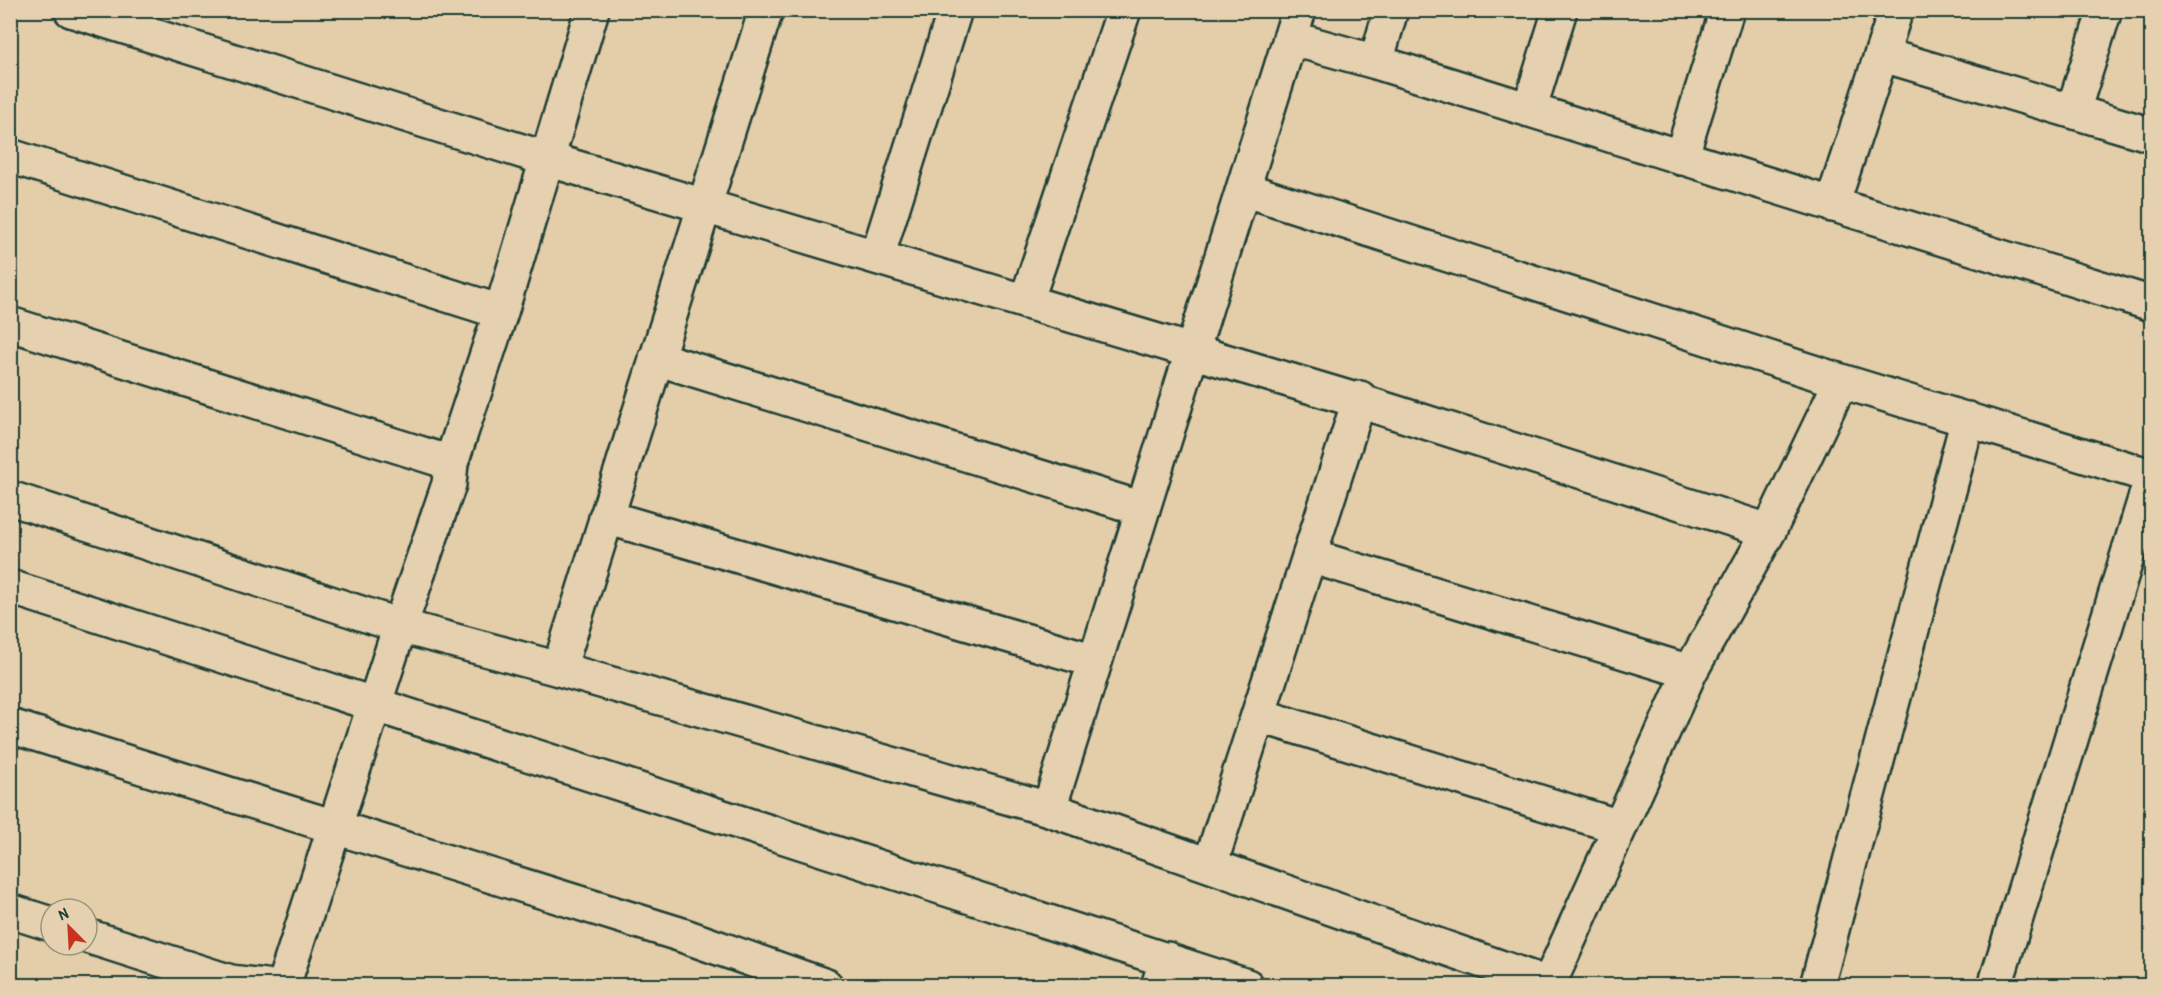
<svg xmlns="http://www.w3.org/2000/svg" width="2162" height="996" viewBox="0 0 2162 996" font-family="'Patrick Hand',sans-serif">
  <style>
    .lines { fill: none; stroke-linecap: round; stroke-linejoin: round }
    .minor-casing { stroke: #1f3d34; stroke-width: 38 }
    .minor { stroke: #e5d1af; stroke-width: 33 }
  </style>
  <rect width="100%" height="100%" fill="#e4cda9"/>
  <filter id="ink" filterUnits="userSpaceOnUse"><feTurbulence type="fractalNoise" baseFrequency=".0167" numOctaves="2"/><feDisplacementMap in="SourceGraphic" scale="12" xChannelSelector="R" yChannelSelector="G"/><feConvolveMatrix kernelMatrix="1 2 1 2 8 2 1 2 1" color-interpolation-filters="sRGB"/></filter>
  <g filter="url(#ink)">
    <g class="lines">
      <g class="minor-casing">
        <path id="minor" d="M71 10 547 159 1359 401 1769 531
          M1290 38 1376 62 2152 304
          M1883 55 2152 135
          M1376 62 1391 10
          M1529 110 1560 10
          M2073 111 2105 10
          M10 156 501 312
          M1681 158 1727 10
          M1243 189 1841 381 2151 476
          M1832 205 1896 10
          M877 257 955 10
          M1026 302 1124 10
          M10 324 451 463
          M656 358 1143 509
          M10 498 400 626 559 669 1049 809 1548 984
          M606 517 1095 661
          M1310 556 1690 672
          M10 587 1247 986
          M559 669 766 10
          M1258 715 1620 827
          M10 726 679 934 826 986
          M1049 809 1299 10
          M1210 865 1360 398
          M10 911 51 924
          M87 936 231 982 265 986
          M283 986 400 626 449 484 451 463 501 312 592 10
          M1158 986 1167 959
          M1548 986 1690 672 1769 531 1841 381
          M1817 986 1968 419
          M1995 986 2152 476"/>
      </g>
      <use href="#minor" class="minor"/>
    </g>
  </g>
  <rect width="2162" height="996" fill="none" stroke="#e5d1af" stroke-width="36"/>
  <rect x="18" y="18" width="2126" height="960" fill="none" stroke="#1f3d34" stroke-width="2" filter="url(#ink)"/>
  <g transform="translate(69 927) rotate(336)"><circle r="28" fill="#e5d1af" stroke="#96967e" stroke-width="1.5"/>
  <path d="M0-4.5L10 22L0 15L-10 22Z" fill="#c8321e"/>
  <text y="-9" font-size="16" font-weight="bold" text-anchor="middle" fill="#1f3d34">N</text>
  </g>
</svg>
